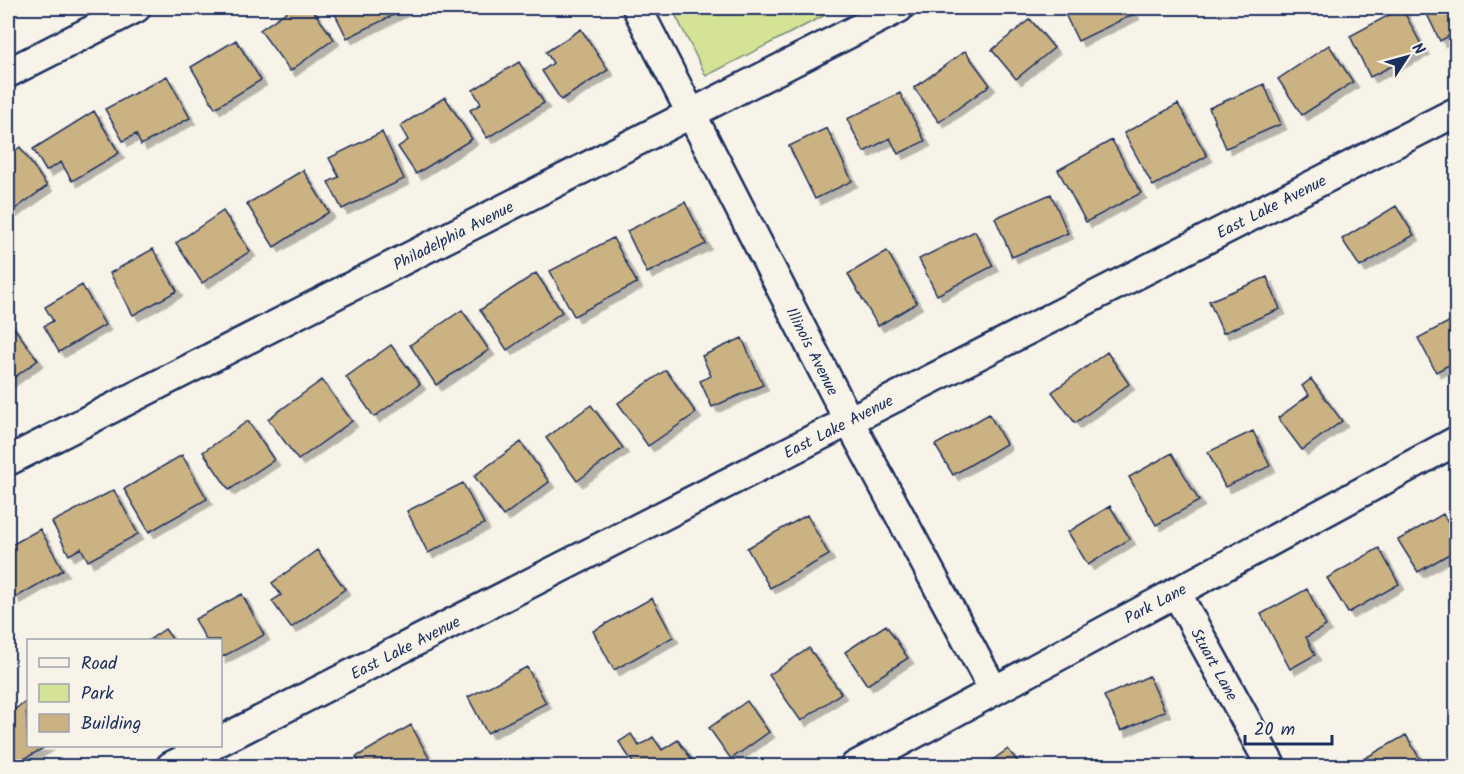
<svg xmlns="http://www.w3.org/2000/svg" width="1464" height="774" viewBox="0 0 1464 774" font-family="Kalam,sans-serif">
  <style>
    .green { fill: #d4e396; stroke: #78897a; stroke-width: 1.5 }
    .building { fill: #cbb282; stroke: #1b2f5e; stroke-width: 1.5; filter: url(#shadow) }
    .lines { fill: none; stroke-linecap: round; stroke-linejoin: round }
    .street-casing { stroke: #1b2f5e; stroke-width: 33 }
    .street { stroke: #f7f3e8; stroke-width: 28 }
    .labels { text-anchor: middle; stroke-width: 4.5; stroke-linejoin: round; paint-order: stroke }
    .street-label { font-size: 16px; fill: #1b2f5e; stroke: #f7f3e8 }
  </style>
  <defs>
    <filter id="shadow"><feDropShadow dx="5.5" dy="5.5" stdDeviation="0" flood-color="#0004"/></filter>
  </defs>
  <rect width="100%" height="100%" fill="#f7f3e8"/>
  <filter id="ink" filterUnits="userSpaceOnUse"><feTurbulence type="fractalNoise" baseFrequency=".0167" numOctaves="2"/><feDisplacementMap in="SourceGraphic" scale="12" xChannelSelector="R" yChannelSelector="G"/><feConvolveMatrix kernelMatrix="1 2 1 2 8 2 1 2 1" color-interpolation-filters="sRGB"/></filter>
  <g filter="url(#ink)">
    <path class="green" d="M672 8H839L706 76Z"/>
    <path class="building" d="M292 8H311L334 39 290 71 260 30Z
      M332 8H403L404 10 347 38Z
      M1062 8H1131L1134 14 1078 41Z
      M1402 8 1424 50 1370 77 1350 36Z
      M1424 8H1456V32L1440 41Z
      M1030 19 1054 48 1016 79 992 50Z
      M581 29 608 70 561 100 542 71 553 63 546 52Z
      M236 40 261 80 215 108 191 67Z
      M1329 45 1353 82 1302 115 1278 79Z
      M965 51 990 85 939 122 914 88Z
      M519 62 544 103 487 138 470 110 481 104 473 90Z
      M167 76 190 118 141 145 136 134 123 141 105 109Z
      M1264 84 1281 124 1226 148 1209 108Z
      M900 93 925 141 898 154 890 138 864 152 847 119Z
      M445 97 472 139 416 174 398 147 408 140 400 126Z
      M1178 104 1207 156 1153 186 1124 133Z
      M94 111 119 153 72 181 61 162 46 171 33 149Z
      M827 128 852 181 815 199 789 146Z
      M382 132 404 179 342 209 328 182 339 177 329 158Z
      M1112 140 1141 193 1086 222 1058 170Z
      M20 147 47 186 8 214V156Z
      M303 170 329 212 274 247 247 204Z
      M1051 194 1068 233 1012 257 995 218Z
      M685 202 706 244 647 273 627 231Z
      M1396 206 1414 235 1360 267 1342 239Z
      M223 211 250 251 202 283 176 243Z
      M975 231 993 266 937 295 919 259Z
      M613 238 637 283 574 316 550 271Z
      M153 249 177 291 133 315 110 273Z
      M887 251 917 303 878 326 848 274Z
      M536 273 562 312 507 350 480 310Z
      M1267 277 1280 309 1223 333 1209 301Z
      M82 285 105 325 59 352 44 326 53 321 45 307Z
      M462 310 489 350 436 385 410 345Z
      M1456 318V361L1436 372 1418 338Z
      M9 321 38 360 8 382V322Z
      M742 338 763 385 712 407 700 381 711 376 702 356Z
      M391 345 420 384 374 417 346 377Z
      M1107 352 1129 384 1075 423 1052 392Z
      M666 370 696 413 648 446 618 403Z
      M1311 379 1342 421 1302 450 1278 418 1309 395 1302 386Z
      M322 380 352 421 298 460 268 419Z
      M591 405 623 448 577 481 546 438Z
      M989 414 1006 444 953 475 935 445Z
      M248 421 274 460 229 490 203 452Z
      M1253 431 1270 466 1225 487 1208 452Z
      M521 442 549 482 503 516 474 476Z
      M1172 453 1199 501 1156 525 1129 477Z
      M182 455 207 499 149 532 124 489Z
      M463 483 484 524 428 553 407 511Z
      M114 490 138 534 88 561 81 548 69 555 52 522Z
      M1110 506 1130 539 1088 565 1068 532Z
      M1443 514 1456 538V550L1418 572 1398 540Z
      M807 515 829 555 770 588 747 548Z
      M40 529 63 570 15 598 8 584V547Z
      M1379 548 1399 584 1348 613 1327 578Z
      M317 550 345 589 291 628 272 601 281 595 272 583Z
      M1307 589 1326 626 1306 637 1315 655 1290 669 1261 614Z
      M242 594 264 635 220 658V640H206L195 619Z
      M652 598 673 637 614 670 593 631Z
      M886 625 908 658 867 685 845 652Z
      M165 629 173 640H149Z
      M809 648 841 693 801 721 769 675Z
      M527 667 546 703 487 733 468 697Z
      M1149 676 1165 711 1121 731 1104 696Z
      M747 701 769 732 731 759 709 728Z
      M26 702 28 746H47L12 766 8 759V713Z
      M411 725 430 760 418 766H361L356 757Z
      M631 734 639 746 653 737 662 750 678 740 696 766H635L619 742Z
      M1406 735 1424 766H1351Z
      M1008 749 1021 766H984Z"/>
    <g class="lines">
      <g class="street-casing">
        <path id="street" d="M637 8 849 421 994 691
          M8 73 136 8
          M8 461 899 8
          M1176 592 1271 766
          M220 741 1456 112
          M171 766 212 746
          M855 766 1456 441"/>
      </g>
      <use href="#street" class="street"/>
    </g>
  </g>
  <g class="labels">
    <g class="street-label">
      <text transform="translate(1271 206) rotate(-27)" y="6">East Lake Avenue</text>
      <text transform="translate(453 235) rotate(-27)" y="6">Philadelphia Avenue</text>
      <text transform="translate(813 351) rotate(63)" y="6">Illinois Avenue</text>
      <text transform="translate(838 426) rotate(-27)" y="6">East Lake Avenue</text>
      <text transform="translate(1155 603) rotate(-28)" y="6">Park Lane</text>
      <text transform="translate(405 647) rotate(-27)" y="6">East Lake Avenue</text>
      <text transform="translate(1215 664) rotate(61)" y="6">Stuart Lane</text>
    </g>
  </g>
  <rect width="1464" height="774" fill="none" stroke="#f7f3e8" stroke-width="30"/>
  <rect x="15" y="15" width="1434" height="744" fill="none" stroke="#1b2f5e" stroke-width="2" filter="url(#ink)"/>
  <rect x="27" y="639" width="195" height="108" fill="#f7f3e8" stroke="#9fa5b1" stroke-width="1.5"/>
  <rect x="39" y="658" width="30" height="9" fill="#f7f3e8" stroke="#9fa5b1" stroke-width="1.5"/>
  <text x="81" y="669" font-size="18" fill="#1b2f5e">Road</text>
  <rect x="39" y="684" width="30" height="18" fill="#d4e396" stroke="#9fa5b1" stroke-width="1.5"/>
  <text x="81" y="699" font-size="18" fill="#1b2f5e">Park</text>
  <rect x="39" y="714" width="30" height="18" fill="#cbb282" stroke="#9fa5b1" stroke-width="1.5"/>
  <text x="81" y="729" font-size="18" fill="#1b2f5e">Building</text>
  <g transform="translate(1407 57) rotate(54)" stroke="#f7f3e8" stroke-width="4.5" paint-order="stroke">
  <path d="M0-4.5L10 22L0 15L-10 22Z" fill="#1b2f5e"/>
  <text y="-9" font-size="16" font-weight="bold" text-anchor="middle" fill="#1b2f5e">N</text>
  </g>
  <path d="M1245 735v9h87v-9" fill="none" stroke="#1b2f5e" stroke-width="3"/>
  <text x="1254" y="735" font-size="18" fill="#1b2f5e" stroke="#f7f3e8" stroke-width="4.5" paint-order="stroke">20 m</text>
</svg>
